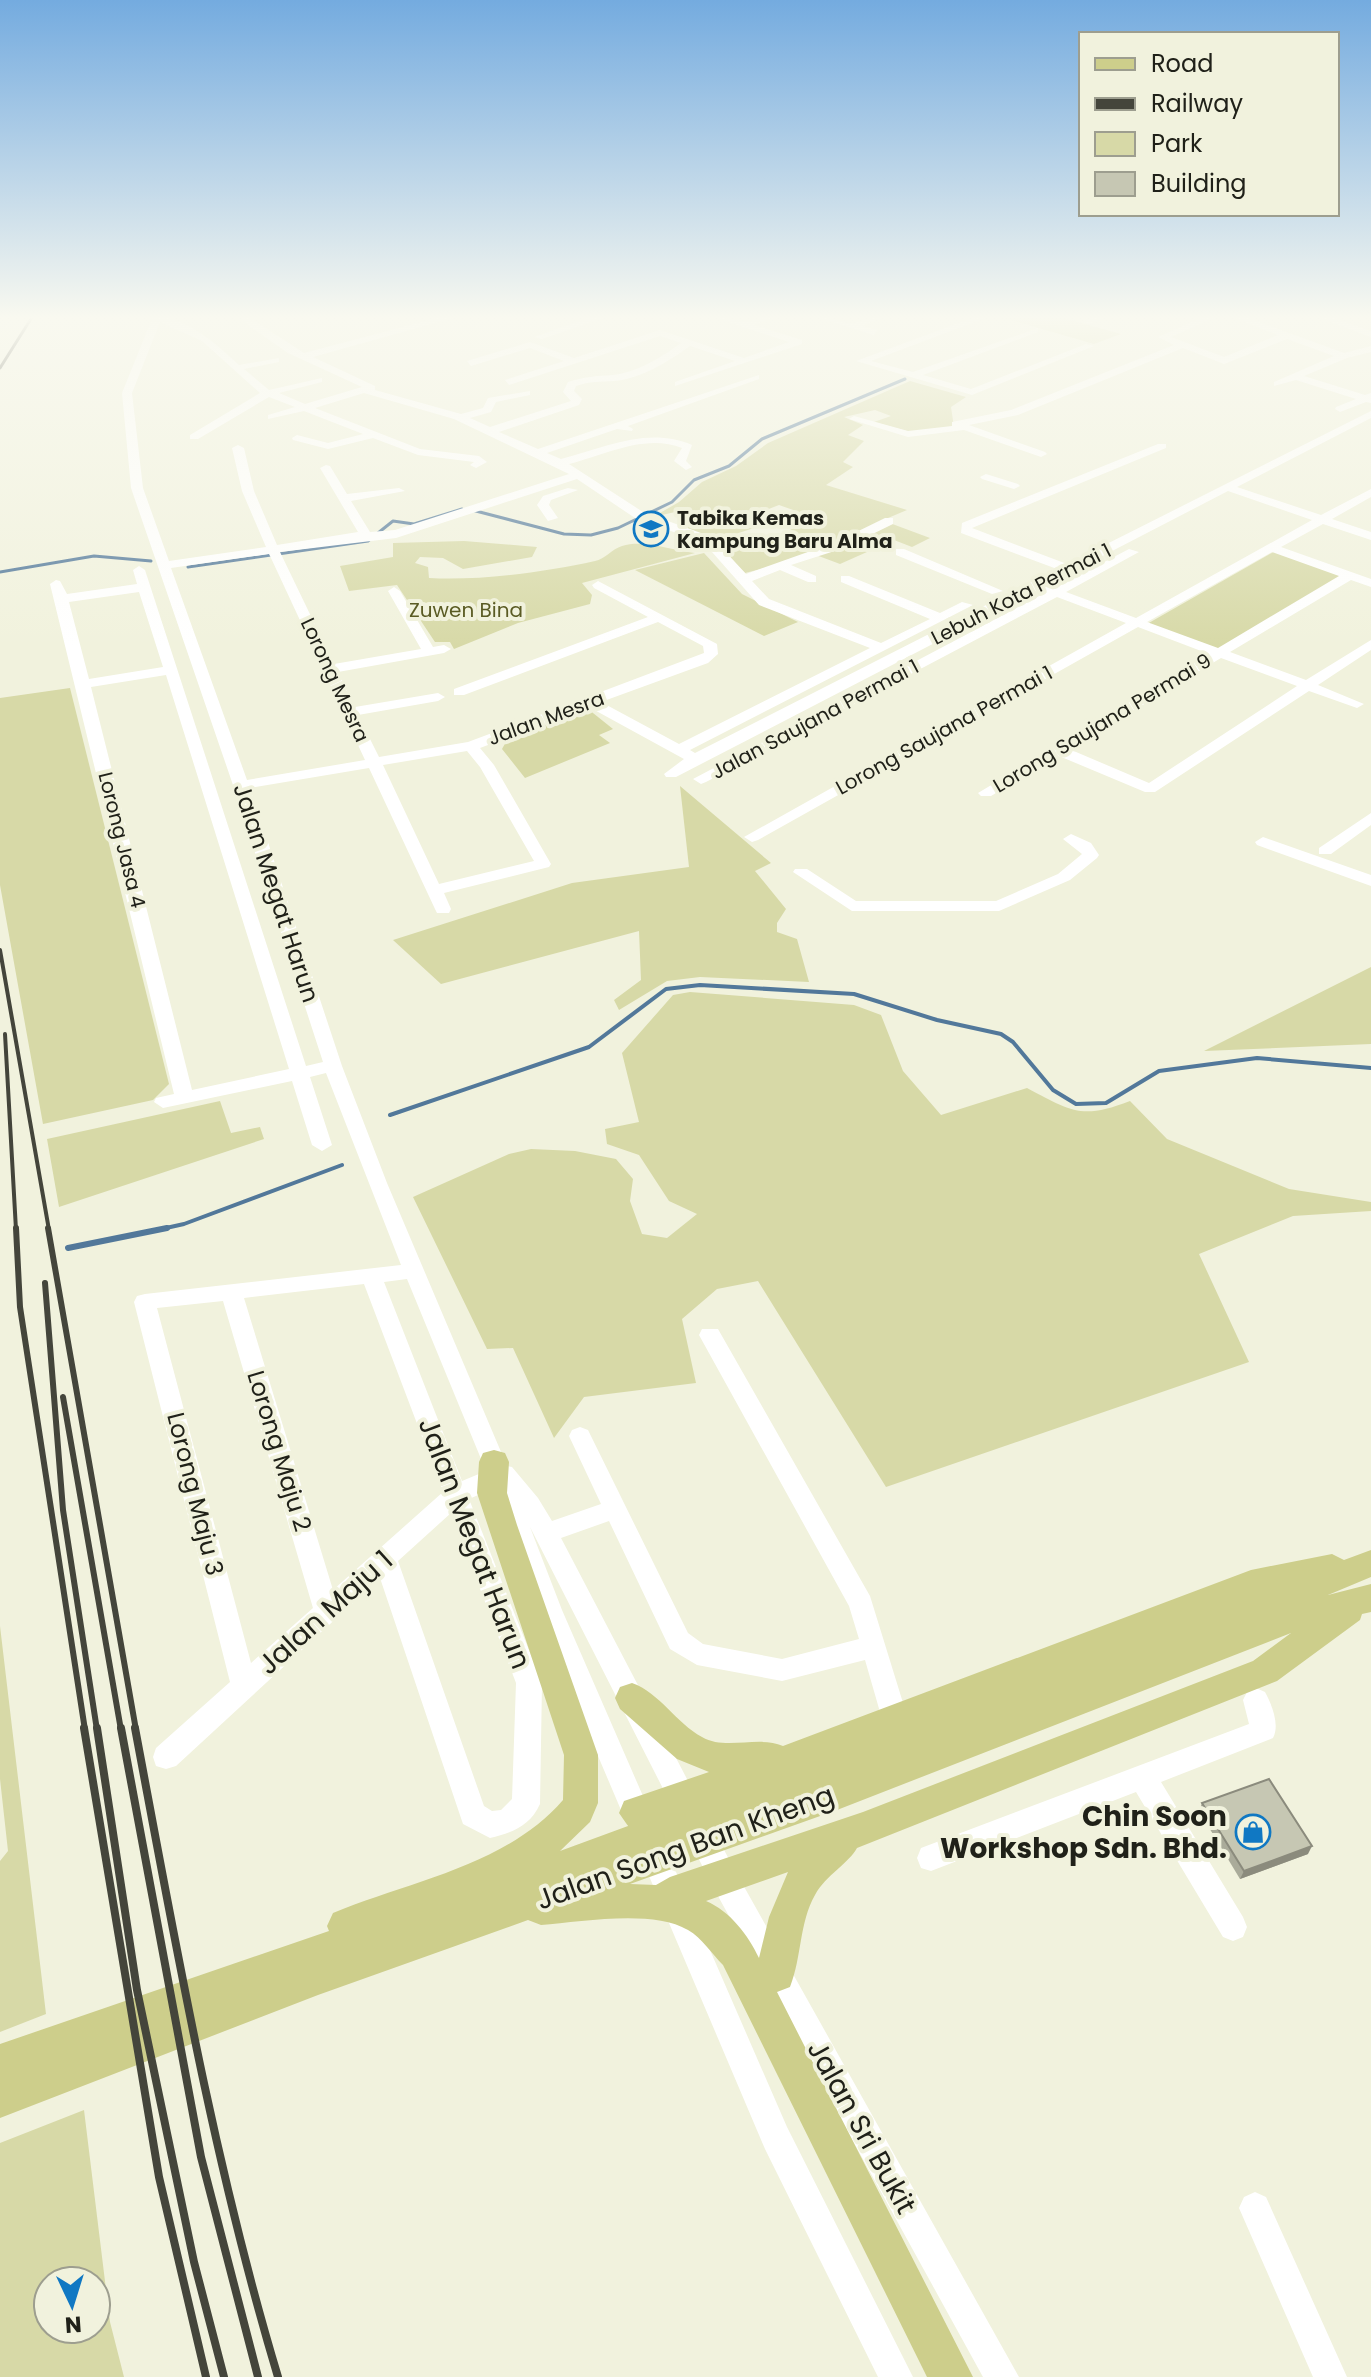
<svg xmlns="http://www.w3.org/2000/svg" width="1371" height="2377" viewBox="0 0 1371 2377" font-family="Poppins,sans-serif">
  <style>
    .green { fill: #d7d9a7; fill-rule: evenodd }
    .lines { fill: none; stroke-linecap: round; stroke-linejoin: round }
    .stream-far2 { stroke: #52789a; stroke-width: 3 }
    .stream-far1 { stroke: #52789a; stroke-width: 4 }
    .stream { stroke: #52789a; stroke-width: 6 }
    .minor { fill: #fff; fill-rule: evenodd }
    .major { fill: #cdce8b; fill-rule: evenodd }
    .rail-far3 { stroke: #44453b; stroke-width: 3 }
    .rail-far2 { stroke: #44453b; stroke-width: 4 }
    .rail-far1 { stroke: #44453b; stroke-width: 6 }
    .rail { stroke: #44453b; stroke-width: 8 }
    .wall { fill: #aaab9a }
    .shaded-wall { fill: #8b8b7d }
    .building { fill: #c6c7b3; stroke: #8b8b7d; stroke-width: 2 }
    .labels { text-anchor: middle; stroke-width: 8; stroke-linejoin: round; paint-order: stroke }
    .far-poi-label { font-size: 20px; font-weight: bold; fill: #202119; stroke: #f1f2dd; text-anchor: start }
    .far-street-label { font-size: 20px; fill: #202119; stroke: #f1f2dd }
    .far-park-label { font-size: 20px; fill: #5a5b24; stroke: #f1f2dd }
    .street-label { font-size: 24px; fill: #202119; stroke: #f1f2dd }
    .near-street-label { font-size: 28px; fill: #202119; stroke: #f1f2dd }
    .near-poi-label { font-size: 28px; font-weight: bold; fill: #202119; stroke: #f1f2dd; text-anchor: end }
  </style>
  <rect width="100%" height="100%" fill="#f1f2dd"/>
  <path class="green" d="M1004 314H1049L1121 334 1094 344 997 316Z
    M910 381 966 397 951 407 954 427 910 432 874 422 891 416 875 410 844 417 863 425 848 435 864 441 843 462 853 467 826 485 907 510 888 518 887 522 930 538 912 547 894 540 840 564 816 555 745 573 722 550 768 540 816 518 779 505 761 512 754 528 714 541 687 529 688 519 675 512 653 517 679 502 702 482 736 466 768 443Z
    M464 541 537 547 532 557 463 569 443 558 420 557 415 563 428 567 429 578C479 581 545 572 595 561 605 559 612 549 622 546 645 539 672 551 695 553L582 583 592 595 590 604 518 623 454 649 450 642H435L397 585 349 591 340 566 393 557V543Z
    M1277 550 1348 573 1218 649 1147 624Z
    M704 553 742 594 798 622 764 636 635 570Z
    M70 688 169 1084 153 1100 43 1124 0 885V698Z
    M588 709 613 729 599 735 610 743 525 778 502 749 507 740Z
    M680 786 771 863 755 871 786 909 777 923V932L797 939 809 982 700 977 667 981 619 1010 614 1000 641 980 639 931 441 984 393 940 572 883 689 867Z
    M1371 967V1044L1204 1051Z
    M690 992 854 1005 881 1015 903 1071 941 1115 1027 1088C1071 1111 1081 1120 1130 1101L1167 1139 1289 1189 1371 1202V1211L1293 1216 1199 1254 1249 1362 886 1487 758 1281 717 1289 682 1319 696 1383 584 1397 554 1438 513 1348 487 1349 413 1197 509 1154 531 1149 575 1151 616 1159 633 1179 630 1201 642 1234 667 1238 697 1214 669 1201 639 1155 607 1144 605 1129 639 1122 622 1053 673 995Z
    M220 1101 231 1133 260 1127 264 1139 59 1207 47 1139Z
    M0 1626 46 2014 0 2032V1861L8 1851 0 1779Z
    M84 2110 110 2322 124 2377H0V2143ZM48 2281H96V2329H48Z"/>
  <g class="lines">
    <path class="stream-far2" d="M472 510 564 534 591 535 618 528 672 502 694 480 729 466 762 439 905 379
      M188 567 368 541 393 521 414 524 462 509
      M0 572 94 556 151 561"/>
    <path class="stream-far1" d="M390 1115 589 1047 666 989 700 985 854 994 937 1020 1001 1034 1013 1042 1053 1090 1076 1104 1106 1103 1159 1071 1257 1058 1371 1068
      M157 1230 184 1224 342 1165"/>
    <path class="stream" d="M68 1248 167 1228"/>
    <path class="minor" d="M154 314H164L162 317C194 323 216 344 239 365L279 358V362L244 369 269 390 322 378V382L279 393 305 404 362 387 288 353 241 320V316H247L304 353 452 314H467L313 357 375 386V390L461 414 483 408 488 398 530 391V395L496 402 491 412 470 418 490 427 571 401 563 392 568 382C584 377 596 376 612 375 636 373 662 357 681 343L660 336 509 385 505 380 564 361 530 348 471 366 467 361 530 342 574 358 660 330 744 358 789 342 705 314C719 314 731 321 744 321 756 322 768 314 782 314L754 325 802 340V344L675 386V382L735 361 690 346C669 361 641 379 614 381 600 382 590 381 576 386L574 391 582 399 579 405 499 432 538 449 759 375V379L628 426 633 429 632 431 617 429 547 453 561 459C604 448 648 426 692 445L686 461 692 467 686 470 674 461 682 448C646 433 604 455 569 464L643 512 712 537 746 574 836 542 885 518H893V524L844 548 791 565 816 576V582H808L780 570 752 581 769 599 881 643 930 619 841 582V576H849L940 613 962 602 973 605 690 750 695 753 1057 569 961 533 962 523 1158 444H1166V448L972 528 1067 564 1371 411V418L1237 487 1321 515 1371 489V497L1332 519 1371 532V540L1323 524 1281 547 1371 579V587L1351 580 1230 652 1306 680 1371 640V650L1318 685 1364 704 1357 708 1309 691 1155 792H1145L1059 756 991 796H981L978 793 1209 654 1138 627 758 840 752 842 744 837 1126 623 1057 597 706 782 701 784 693 779 1045 593 1044 587 1055 588 1129 549 1139 552 1066 592 1136 618 1312 520 1228 491 676 777H666L664 774 684 759 589 707 480 748 494 765 551 864 549 867 444 893 451 909 449 913H437L435 909 369 768 250 788 342 1066 387 1183 507 1466 512 1467 538 1498 552 1521 601 1504 569 1436 572 1430 580 1427 588 1430 688 1633 703 1644 782 1659 859 1639 849 1606 699 1335 702 1329H718L870 1596 908 1719 904 1727 895 1731 886 1727 882 1719 865 1660 782 1681 697 1665 670 1649 609 1521 561 1538 733 1867 1019 2377H983L713 1887 530 1527 562 1610 787 2127 913 2377H878L765 2149 536 1610 492 1489 469 1499 542 1683 540 1804C530 1826 512 1833 490 1838L463 1824 380 1578 176 1766 166 1769 156 1766 153 1757 156 1748 230 1682 134 1302 137 1296 145 1294 401 1265 326 1073 310 1077 332 1145 322 1151 312 1145 292 1081 163 1108 154 1102 156 1098 174 1094 50 584 56 580 60 581 67 594 137 584 133 570 139 566 145 570 306 1066 323 1062 233 785 131 488 122 393ZM160 322 202 341 260 393 190 435V439H198L269 397 295 407 268 415V419L304 411 363 434 328 443 297 435 292 438 293 440 328 449 373 438 418 455 474 462 470 465 476 468 487 462 479 456 420 449 315 408 364 393 454 419 569 474 395 530 370 532 351 501 405 491 399 488 347 494 330 466 326 465 320 468 358 532 277 545 254 491 244 448 238 445 232 448 242 491 266 547 169 561 143 488 132 393ZM577 479 635 518 704 543 759 605 870 648 679 744 601 702 708 663 718 654 717 644 598 581 592 585 594 588 648 617 454 689V695H464L658 622 703 646 704 653 468 742 379 757 358 715 438 701 445 697 438 693 355 707 338 672 444 653 451 649 444 645 433 647 400 591 394 587 388 591 421 649 334 664 280 552 396 538ZM1272 552 1339 576 1218 648 1147 622ZM269 554 271 558 365 760 247 780 171 568ZM139 592 163 667 89 679 69 602ZM1221 658 1297 686 1149 783 1069 749ZM166 675 289 1069 192 1090 91 687ZM467 751 480 767 534 861 439 884 383 765ZM407 1279 486 1471 462 1481 384 1282ZM364 1284 443 1492 333 1590 244 1298ZM223 1301 313 1608 251 1663 157 1308ZM451 1513 516 1683 512 1799 501 1810 492 1811 484 1806 398 1561Z
      M600 314H614L542 339 534 337Z
      M806 314C822 313 836 323 852 323 864 322 876 313 890 314L862 326 877 330 874 335Z
      M910 314H922L923 315 918 318Z
      M983 314H996L871 361 913 372 1038 328V332L923 375 971 389 1086 344 1094 346 972 395 856 361Z
      M1099 314H1112L1090 324 1082 322Z
      M1210 314H1222L1171 337 1224 357 1278 335 1224 314H1237L1344 353 1371 346V352L1347 358 1304 376 1365 395 1371 393V403L1366 402 1340 412 1335 409 1336 407 1356 399 1296 380 1274 386V382L1334 356 1287 339 1224 364 1183 348 1018 415 969 425 1045 452 1047 454 1041 457 964 430 908 437 849 419 854 416 908 431 952 426V422L1011 410 1174 345 1158 337Z
      M1309 314H1322L1371 331V337Z
      M986 474 1018 484 1020 486 1014 489 982 479 980 477Z
      M568 488 578 490 551 500 549 505 558 518 548 521 537 505 543 496Z
      M896 549H904L1003 591 992 594 896 555Z
      M1371 813V825L1331 854H1319V848Z
      M1071 834 1091 843 1099 855 1097 858 1070 880 999 911H852L793 872 795 869H807L856 901H996L1058 874 1082 854 1063 839Z
      M1263 837 1371 875V886L1257 845 1255 842Z
      M1256 1688 1265 1692C1272 1705 1280 1725 1273 1738L1161 1782 1243 1917 1247 1927 1243 1937 1233 1941 1223 1937 1136 1792 931 1871 921 1868 917 1858 921 1848 1249 1724 1243 1700 1247 1692Z
      M1255 2192 1266 2197 1347 2377H1313L1239 2208 1244 2197Z"/>
    <path class="major" d="M494 1450 505 1453 509 1462 507 1493 517 1525 598 1755V1803L590 1822 560 1851 628 1826 619 1813 624 1801 709 1772 677 1759 620 1709 615 1698 620 1687 632 1683C660 1693 676 1723 702 1737 726 1751 758 1735 783 1746L1251 1570 1332 1554 1344 1560 1371 1550V1577L1328 1595 1371 1584V1612L1362 1614 1360 1620 1277 1681 857 1848C849 1863 826 1875 815 1895 799 1923 802 1957 790 1987L777 1992 973 2377H927L723 1965C712 1954 702 1938 688 1930 652 1909 581 1922 541 1925L528 1920 318 1995 0 2118V2044L329 1931 327 1926 333 1913C410 1881 506 1866 563 1800L564 1755 477 1493 479 1462 483 1453ZM1291 1633 1253 1661 863 1812 670 1877 656 1885 630 1884 837 1810ZM788 1872 769 1917 759 1958C748 1935 730 1911 706 1901Z"/>
    <path class="rail-far3" d="M0 368 34 314"/>
    <path class="rail-far2" d="M0 950 49 1230
      M5 1034 16 1230"/>
    <path class="rail-far1" d="M16 1228 20 1307 85 1730
      M48 1228 136 1730
      M45 1283 63 1510 97 1730
      M63 1397 121 1730"/>
    <path class="rail" d="M84 1728 159 2177 206 2377
      M97 1728 137 1990 194 2262 224 2377
      M121 1728 201 2157 258 2377
      M135 1728C176 1946 214 2164 278 2377"/>
  </g>
  <path class="wall" d="M1202 1803 1308 1854 1240 1879 1199 1811Z"/>
  <path class="shaded-wall" d="M1312 1846 1308 1854 1240 1879 1244 1871Z"/>
  <path class="building" d="M1269 1779 1312 1846 1244 1871 1202 1803Z"/>
  <linearGradient id="sky" x2="0" y2="1"><stop stop-color="#74abdf"/><stop offset="0.49" stop-color="#f9f9f0"/><stop offset="1" stop-color="#f9f9f0" stop-opacity="0"/></linearGradient>
  <rect width="1371" height="647" fill="url(#sky)"/>
  <defs>
    <g id="school-ring" transform="scale(1.8)"><circle r="9.5" fill="#f1f2dd" stroke="#1078c3" stroke-width="1.5"/><path d="M0-5L7-2L0 1L-7-2ZM-4 1L0 2.5L4 1V4Q0 6-4 4Z" fill="#1078c3"/></g>
    <g id="shop-ring" transform="scale(1.8)"><circle r="9.5" fill="#f1f2dd" stroke="#1078c3" stroke-width="1.5"/><path d="M-5-2.5h2.3a2.7 3.5 0 0 1 5.4 0H5L5.5 6h-11ZM-1.5-2.5h3a1.5 2.3 0 0 0-3 0Z" fill="#1078c3"/></g>
  </defs>
  <g fill-rule="evenodd">
    <use href="#school-ring" x="651" y="529"/>
    <use href="#shop-ring" x="1253" y="1832"/>
  </g>
  <g class="labels">
    <g class="far-poi-label">
      <text x="677" y="525">Tabika Kemas<tspan x="677" dy="23">Kampung Baru Alma</tspan></text>
    </g>
    <g class="far-street-label">
      <text transform="translate(1021 594) rotate(-27)" y="7">Lebuh Kota Permai 1</text>
      <text transform="translate(335 680) rotate(65)" y="7">Lorong Mesra</text>
      <text transform="translate(546 718) rotate(-20)" y="7">Jalan Mesra</text>
      <text transform="translate(815 719) rotate(-28)" y="7">Jalan Saujana Permai 1</text>
      <text transform="translate(1102 723) rotate(-31)" y="7">Lorong Saujana Permai 9</text>
      <text transform="translate(944 730) rotate(-29)" y="7">Lorong Saujana Permai 1</text>
      <text transform="translate(122 840) rotate(76)" y="7">Lorong Jasa 4</text>
    </g>
    <g class="far-park-label">
      <text x="466" y="617">Zuwen Bina</text>
    </g>
    <g class="street-label">
      <text transform="translate(276 893) rotate(72)" y="8">Jalan Megat Harun</text>
      <text transform="translate(279 1451) rotate(73)" y="8">Lorong Maju 2</text>
      <text transform="translate(195 1494) rotate(76)" y="8">Lorong Maju 3</text>
    </g>
    <g class="near-street-label">
      <text transform="translate(475 1543) rotate(69)" y="10">Jalan Megat Harun</text>
      <text transform="translate(325 1612) rotate(-42)" y="10">Jalan Maju 1</text>
      <text transform="translate(685 1847) rotate(-20)" y="10">Jalan Song Ban Kheng</text>
      <text transform="translate(862 2127) rotate(61)" y="10">Jalan Sri Bukit</text>
    </g>
    <g class="near-poi-label">
      <text x="1227" y="1826">Chin Soon<tspan x="1227" dy="32">Workshop Sdn. Bhd.</tspan></text>
    </g>
  </g>
  <rect x="1079" y="32" width="260" height="184" fill="#f1f2dd" stroke="#9d9e8f" stroke-width="2"/>
  <rect x="1095" y="58" width="40" height="12" fill="#cdce8b" stroke="#9d9e8f" stroke-width="2"/>
  <text x="1151" y="72" font-size="24" fill="#202119">Road</text>
  <rect x="1095" y="98" width="40" height="12" fill="#44453b" stroke="#9d9e8f" stroke-width="2"/>
  <text x="1151" y="112" font-size="24" fill="#202119">Railway</text>
  <rect x="1095" y="132" width="40" height="24" fill="#d7d9a7" stroke="#9d9e8f" stroke-width="2"/>
  <text x="1151" y="152" font-size="24" fill="#202119">Park</text>
  <rect x="1095" y="172" width="40" height="24" fill="#c6c7b3" stroke="#9d9e8f" stroke-width="2"/>
  <text x="1151" y="192" font-size="24" fill="#202119">Building</text>
  <g transform="translate(72 2305) rotate(176)"><circle r="38" fill="#f1f2dd" stroke="#9d9e8f" stroke-width="2"/>
  <path d="M0-6L14 30L0 20L-14 30Z" fill="#1078c3"/>
  <text y="-12" font-size="22" font-weight="bold" text-anchor="middle" fill="#202119">N</text>
  </g>
</svg>
